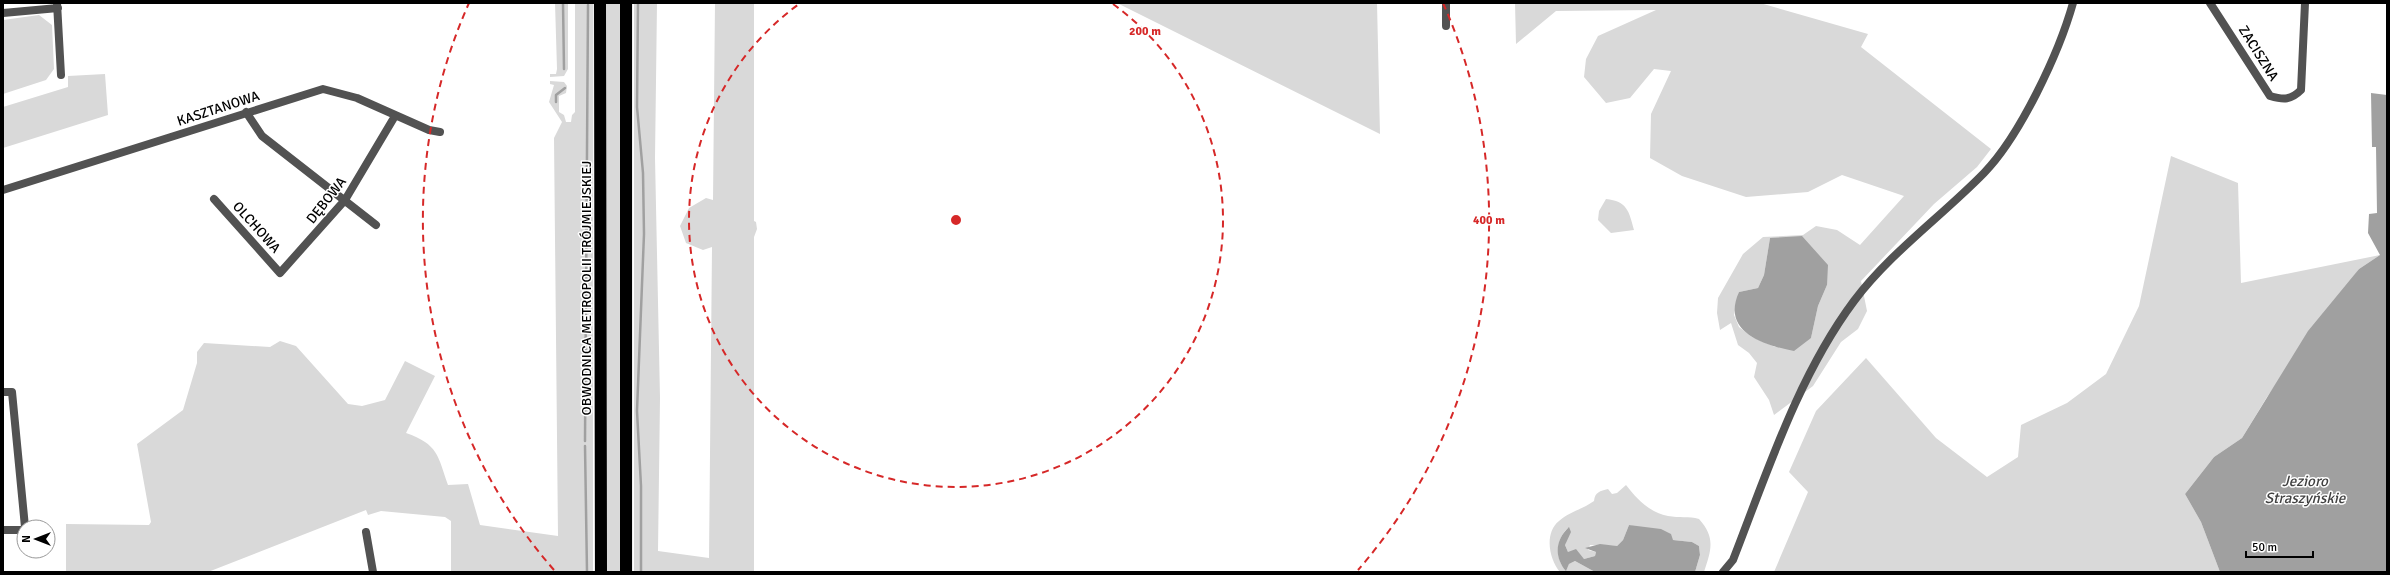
<svg xmlns="http://www.w3.org/2000/svg" width="2390" height="575" viewBox="0 0 2390 575" font-family="Signika,sans-serif">
  <style>
    .green { fill: #d9d9d9; fill-rule: evenodd }
    .water { fill: #a0a0a0 }
    .lines { fill: none; stroke-linecap: round; stroke-linejoin: round }
    .stream { stroke: #a0a0a0; stroke-width: 2.5 }
    .motorway-casing { stroke: #dbdbdb; stroke-width: 13 }
    .minor { stroke: #525252; stroke-width: 8 }
    .motorway { stroke: #000; stroke-width: 12 }
    .ring { fill: none; stroke: #d62828; stroke-width: 2; stroke-dasharray: 7 5 }
    .labels { text-anchor: middle; stroke-width: 3; stroke-linejoin: round; paint-order: stroke }
    .street-label { font-size: 14px; fill: #000; stroke: #fff }
    .water-label { font-size: 15px; font-style: italic; fill: #414141; stroke: #fff }
    .centre { fill: #d62828; stroke: #fff; stroke-width: 2 }
    .ring-label { font-size: 12px; text-anchor: middle; font-weight: bold; fill: #d62828; stroke: #fff; stroke-width: 3; stroke-linejoin: round; paint-order: stroke }
  </style>
  <rect width="100%" height="100%" fill="#fff"/>
  <path class="green" d="M555 3H568V69L564 76 550 77V74H556L557 69Z
    M575 3H593V572H451V521L445 517 381 511 368 515 366 510 208 572H32H66V524L149 525 151 522 137 444 183 410 197 363V352L204 343 270 347 280 341 296 346 348 404 362 406 385 400 405 361 435 376 406 433C438 444 438 456 448 485L468 484 480 525 558 536 554 138 562 122 549 102 554 85 550 84V81L564 82 567 86 566 93 559 96V112L564 115 566 122H571L572 115 575 112Z
    M606 3H621V572H606Z
    M634 3H657L655 158 660 398 658 551 709 558 712 247 703 250 686 243 680 226 689 208 706 198 713 200 715 3H754V221L756 222 757 229 754 237V572H634Z
    M1117 3H1377L1380 134Z
    M1515 3H1760L1868 34 1861 47 1991 149 1977 167 1934 204 1861 281 1867 311 1858 329 1841 342 1813 386 1774 415 1769 400 1754 377 1757 363 1749 353 1738 345 1731 323 1720 330 1717 313 1718 298 1743 254 1763 237 1803 235 1816 226 1837 230 1860 245 1904 196 1842 175 1808 192 1746 197 1682 176 1650 158 1651 114 1671 71 1654 69 1630 98 1606 103 1584 77 1586 59 1598 36 1656 10 1556 11 1516 44ZM1770 238 1827 285 1818 306 1811 338 1775 347 1752 337 1739 327 1734 315 1739 292 1758 288 1764 275Z
    M39 15 52 25 54 69 46 80 3 94V20Z
    M105 74 108 115 3 148V107L68 87V76Z
    M2171 156 2238 183 2241 283 2380 255 2359 269 2267 397 2242 438 2214 457 2185 494 2201 522 2220 572H1774L1808 492 1789 472 1816 411 1866 358 1936 438 1987 477 2018 457 2021 425 2067 403 2106 374 2139 306Z
    M1606 199C1627 201 1629 211 1634 230L1611 233 1598 220 1599 211Z
    M1626 485C1636 498 1650 513 1668 516 1679 518 1689 516 1699 519 1716 538 1711 550 1704 572H1695L1700 555 1699 546 1692 542 1673 540 1629 525 1623 540 1617 546 1590 545 1588 550 1596 552 1595 556 1584 559 1572 552H1568L1565 545 1568 528C1556 539 1554 558 1566 570L1569 564 1575 561 1595 572H1560C1549 559 1544 533 1559 521 1569 512 1583 509 1594 501 1595 492 1600 491 1608 489L1612 494 1617 493Z"/>
  <path class="water" d="M2371 93 2387 95V572H2220L2201 522 2185 494 2214 457 2242 438 2308 331 2359 269 2380 255 2368 233 2369 214 2377 213 2376 147H2372Z
    M1802 236 1828 265 1827 285 1818 306 1811 338 1794 351C1763 345 1721 332 1739 292L1758 288 1764 275 1770 238Z
    M1629 525 1661 529 1671 534 1673 540 1692 542 1699 546 1700 555 1695 572H1595L1575 561 1569 564 1566 571C1554 557 1555 540 1569 527L1571 532 1565 545 1568 552 1576 549 1584 559 1595 556 1596 552 1585 548 1600 544 1617 546 1623 540Z"/>
  <g class="lines">
    <path class="stream" d="M563 3 564 69
      M638 3 637 107 643 173 644 234 637 411 641 486V572
      M556 102V95L565 88
      M585 441 588 5
      M585 446 587 572"/>
    <g class="motorway-casing">
      <path id="motorway" d="M600 3 601 572
        M626 3V572"/>
    </g>
    <path class="minor" d="M57 3 61 75
      M1446 3V26
      M2210 3 2270 96C2284 100 2291 100 2301 90L2305 3
      M3 13 58 8
      M246 112 262 136 376 225
      M3 190 323 89 357 98 429 130 440 132
      M214 199 280 273 345 200 395 116
      M3 392H12L25 527
      M3 530H24
      M366 532 373 572
      M1723 572 1733 560C1767 473 1798 376 1854 301 1890 253 1942 216 1984 173 2020 136 2059 53 2073 3"/>
    <use href="#motorway" class="motorway"/>
  </g>
  <g class="ring">
    <path d="M1113 4A267 267 0 1 1 799 4"/>
    <path d="M554 570A533 533 0 0 1 469 3M1443 3A533 533 0 0 1 1358 570"/>
  </g>
  <g class="labels">
    <g class="street-label">
      <text transform="translate(2259 53) rotate(58)" y="5">ZACISZNA</text>
      <text transform="translate(218 108) rotate(-18)" y="5">KASZTANOWA</text>
      <text transform="translate(326 200) rotate(-52)" y="5">DĘBOWA</text>
      <text transform="translate(257 227) rotate(48)" y="5">OLCHOWA</text>
      <text transform="translate(586 288) rotate(-90)" y="5">OBWODNICA METROPOLII TRÓJMIEJSKIEJ</text>
    </g>
    <g class="water-label">
      <text x="2305" y="486">Jezioro<tspan x="2305" dy="17">Straszyńskie</tspan></text>
    </g>
  </g>
  <circle cx="956" cy="220" r="6" class="centre"/>
  <g class="ring-label">
    <text x="1145" y="35">200 m</text>
    <text x="1489" y="224">400 m</text>
  </g>
  <rect width="2390" height="575" fill="none" stroke="#000000" stroke-width="8"/>
  <g transform="translate(36 539) rotate(270)"><circle r="19" fill="#ffffff" stroke="#999999"/>
  <path d="M0-3L7 15L0 10L-7 15Z" fill="#000000"/>
  <text y="-6" font-size="11" font-weight="bold" text-anchor="middle" fill="#000000">N</text>
  </g>
  <path d="M2246 551v6h67v-6" fill="none" stroke="#000000" stroke-width="2"/>
  <text x="2252" y="551" font-size="12" fill="#000000" stroke="#ffffff" stroke-width="3" paint-order="stroke">50 m</text>
</svg>
